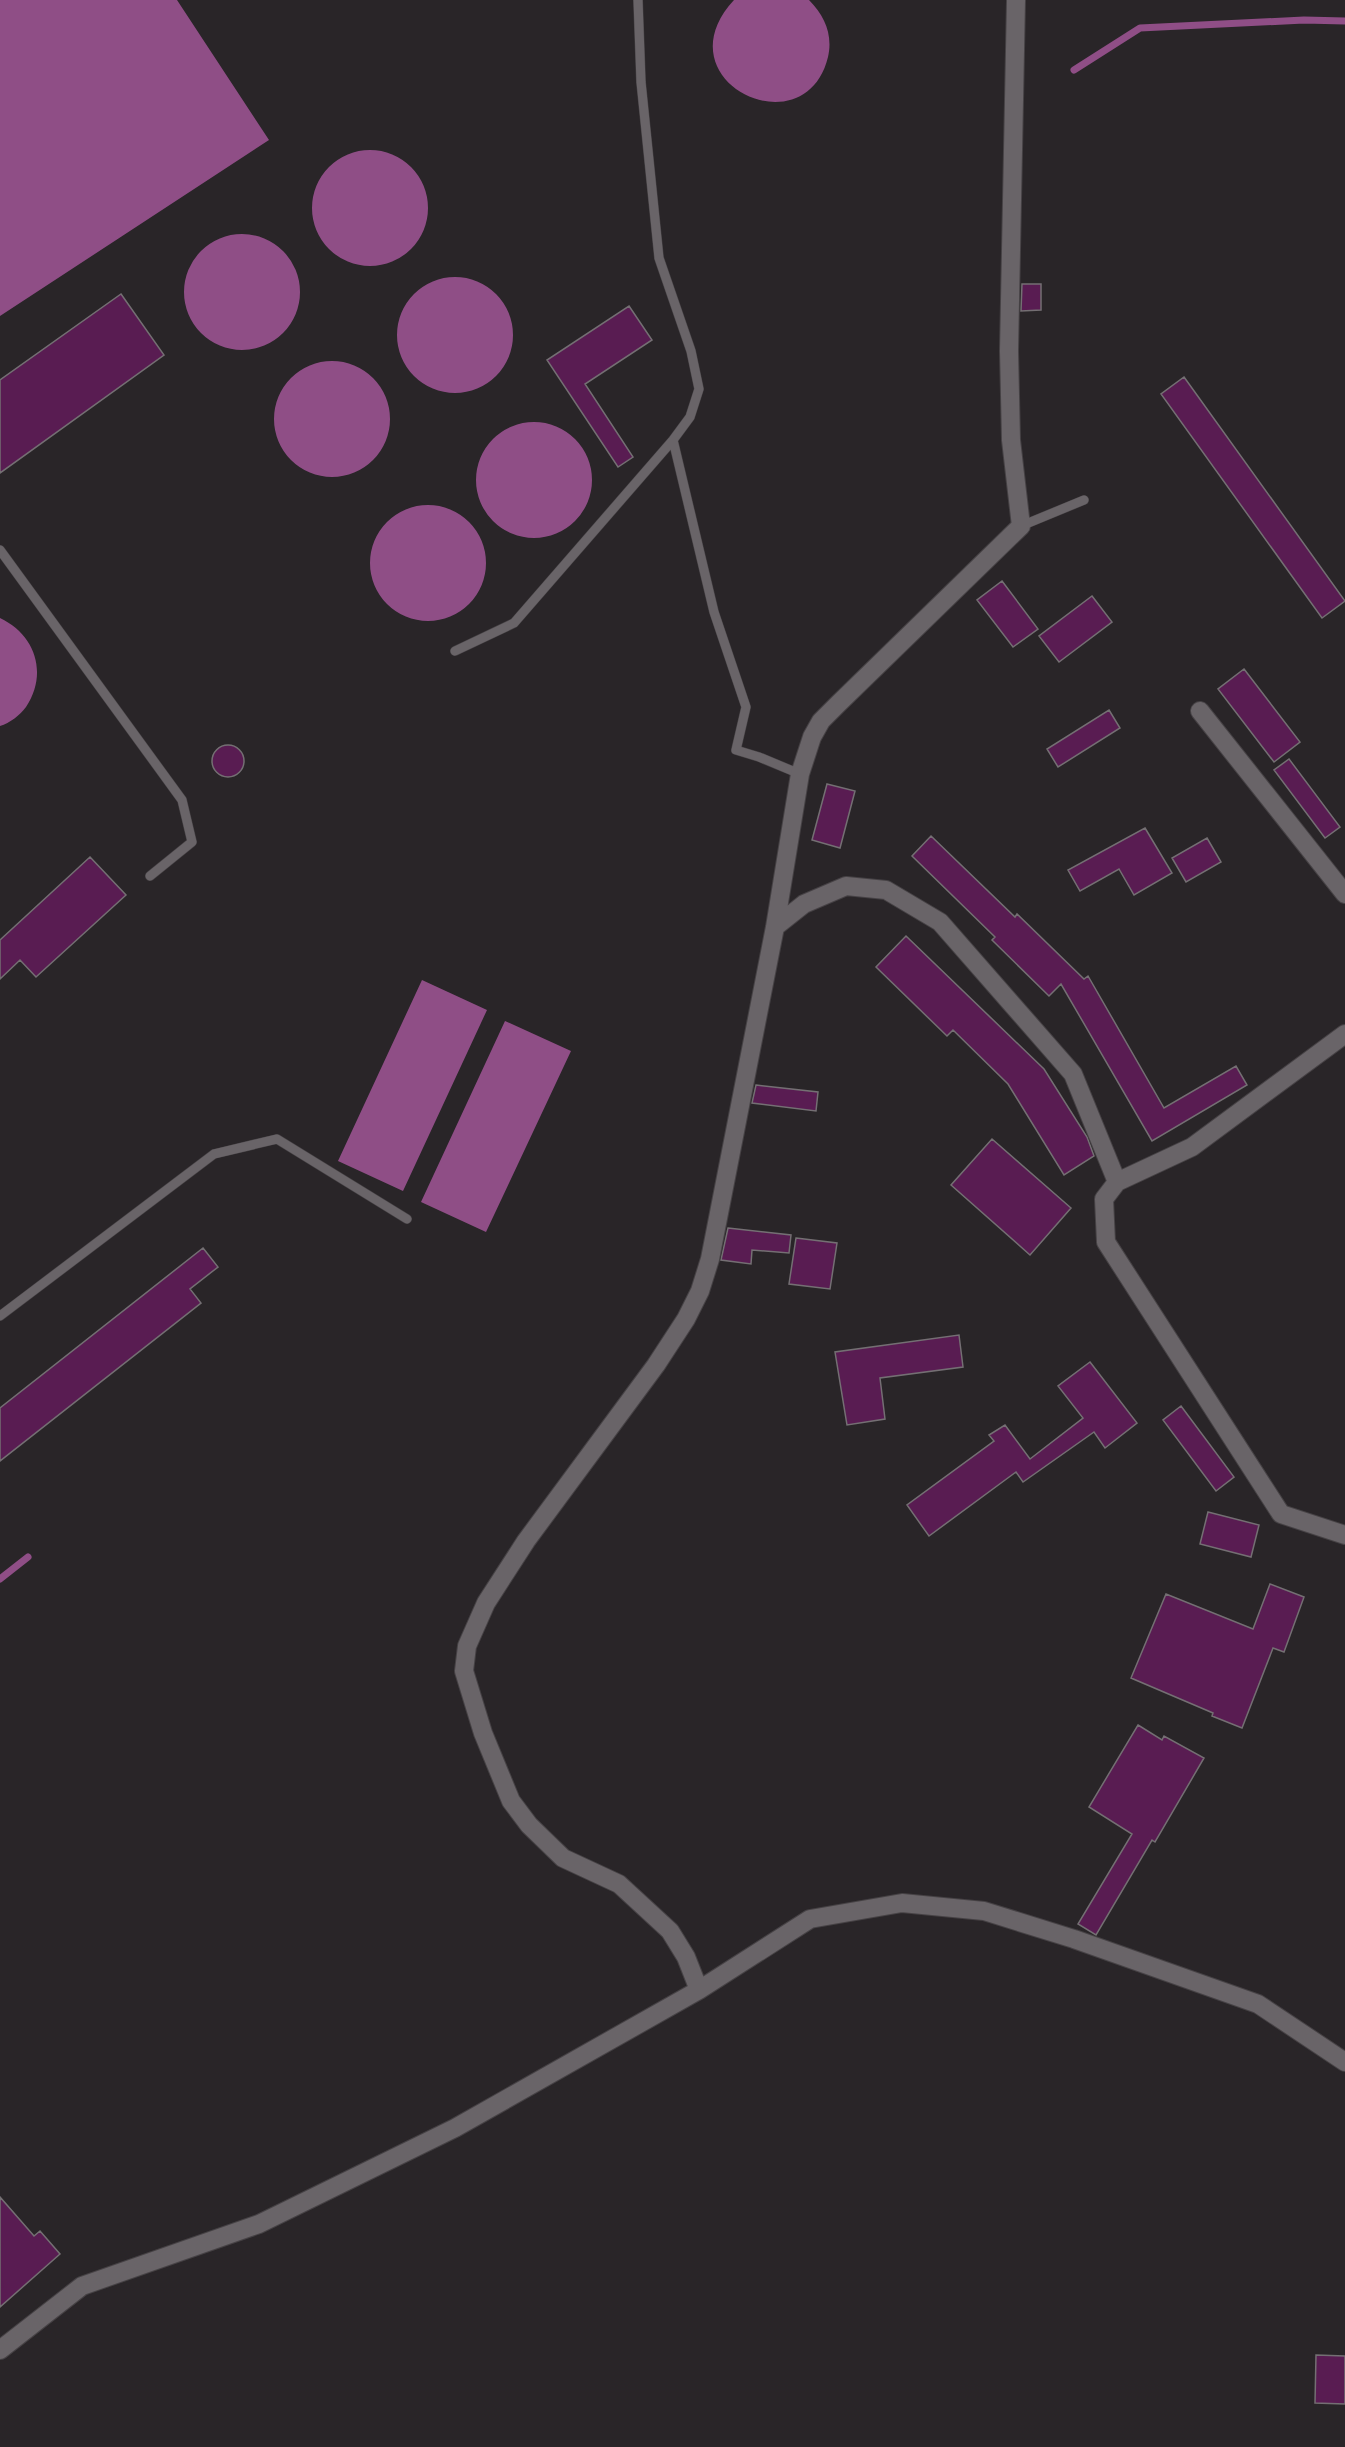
<svg xmlns="http://www.w3.org/2000/svg" width="1345" height="2447" viewBox="0 0 1345 2447" font-family="'DM Sans',sans-serif">
  <style>
    .water { fill: #8f4e86 }
    .lines { fill: none; stroke-linecap: round; stroke-linejoin: round }
    .stream { stroke: #8f4e86; stroke-width: 7 }
    .building { fill: #591c52; stroke: #746f73; stroke-width: 1.5 }
    .lane-casing { stroke: #464245; stroke-width: 10 }
    .street-casing { stroke: #464245; stroke-width: 20 }
    .lane { stroke: #696468; stroke-width: 9 }
    .street { stroke: #696468; stroke-width: 18 }
  </style>
  <rect width="100%" height="100%" fill="#292528"/>
  <path class="water" d="M0 0H177L269 140 0 316Z
    M734 0H809C825 16 833 35 828 57 805 151 659 81 734 0Z
    M312 208a58 58 0 1 1 116 0a58 58 0 1 1-116 0Z
    M184 292a58 58 0 1 1 116 0a58 58 0 1 1-116 0Z
    M397 335a58 58 0 1 1 116 0a58 58 0 1 1-116 0Z
    M274 419a58 58 0 1 1 116 0a58 58 0 1 1-116 0Z
    M476 480a58 58 0 1 1 116 0a58 58 0 1 1-116 0Z
    M370 563a58 58 0 1 1 116 0a58 58 0 1 1-116 0Z
    M0 618C36 635 48 674 26 707 20 715 10 723 0 726Z
    M422 980 487 1010 403 1191 338 1161Z
    M505 1021 571 1051 486 1232 421 1202Z"/>
  <g class="lines">
    <path class="stream" d="M1074 70 1140 28 1304 20 1345 21
      M0 1579 28 1557"/>
  </g>
  <path class="building" d="M1022 284H1041V310L1021 311Z
    M121 294 164 355 0 473V380Z
    M629 306 652 340 585 384 633 457 618 467 547 360Z
    M1184 377 1345 601 1322 618 1161 394Z
    M1002 581 1038 629 1013 647 977 600Z
    M1092 596 1112 622 1059 662 1039 636Z
    M1244 669 1300 742 1274 762 1218 689Z
    M1109 710 1120 728 1058 767 1047 749Z
    M212 761a16 16 0 1 1 32 0a16 16 0 1 1-32 0Z
    M1289 759 1340 827 1325 838 1274 770Z
    M827 784 855 791 840 848 812 840Z
    M1145 828 1172 873 1134 895 1119 869 1080 891 1068 870Z
    M931 836 1015 917 1017 914 1084 979 1088 976 1164 1108 1236 1066 1247 1085 1152 1141 1061 984 1049 996 992 940 995 937 912 856Z
    M1207 838 1221 862 1186 882 1172 858Z
    M90 857 126 895 36 977 20 960 0 979V940Z
    M906 936 1044 1069 1087 1137 1094 1156 1064 1175 1008 1084 953 1030 947 1036 876 967Z
    M756 1085 818 1092 816 1111 752 1103Z
    M992 1139 1071 1208 1030 1255 951 1185Z
    M728 1228 791 1235 789 1253 752 1250 751 1264 721 1260Z
    M796 1238 837 1243 830 1289 789 1284Z
    M203 1248 218 1267 190 1289 201 1303 0 1461V1408Z
    M959 1335 963 1367 880 1378 885 1419 847 1425 835 1352Z
    M1090 1362 1137 1423 1105 1448 1094 1432 1023 1482 1016 1472 929 1536 907 1505 994 1441 989 1435 1005 1425 1030 1459 1083 1418 1058 1386Z
    M1181 1406 1234 1477 1216 1491 1163 1420Z
    M1208 1512 1259 1525 1251 1557 1200 1544Z
    M1270 1584 1304 1597 1284 1652 1273 1648 1242 1728 1212 1716 1213 1713 1131 1678 1166 1594 1253 1629Z
    M1138 1725 1162 1740 1164 1736 1204 1758 1155 1842 1152 1840 1096 1935 1078 1924 1132 1834 1089 1807Z
    M0 2197 34 2236 40 2231 60 2254 0 2307Z
    M1316 2355 1345 2356V2404L1315 2403Z"/>
  <g class="lines">
    <g class="lane-casing">
      <path id="lane" d="M673 440 714 612 746 707 736 750 759 757 800 774
        M1021 526 1084 500
        M0 550 182 800 192 842 150 876
        M455 651 514 623 673 440 690 417 699 389 691 351 659 258 641 82 638 0
        M0 1316 214 1154 277 1139 407 1219"/>
    </g>
    <g class="street-casing">
      <path id="street" d="M1200 711 1345 894
        M775 927 804 904 846 886 886 890 940 922 1073 1074 1117 1182
        M1345 1034 1192 1147 1117 1182 1104 1199 1106 1242 1281 1514 1345 1535
        M699 1990 686 1957 670 1931 619 1884 563 1858 529 1825 511 1801 483 1733 464 1671 467 1646 486 1603 526 1541 656 1365 686 1319 700 1291 710 1259 775 927 800 774 812 737 821 721 838 704 1021 526 1011 440 1009 351 1016 0
        M0 2350 82 2286 259 2224 455 2128 699 1990 810 1919 902 1903 984 1911 1074 1939 1258 2004 1345 2062"/>
    </g>
    <use href="#lane" class="lane"/>
    <use href="#street" class="street"/>
  </g>
</svg>
